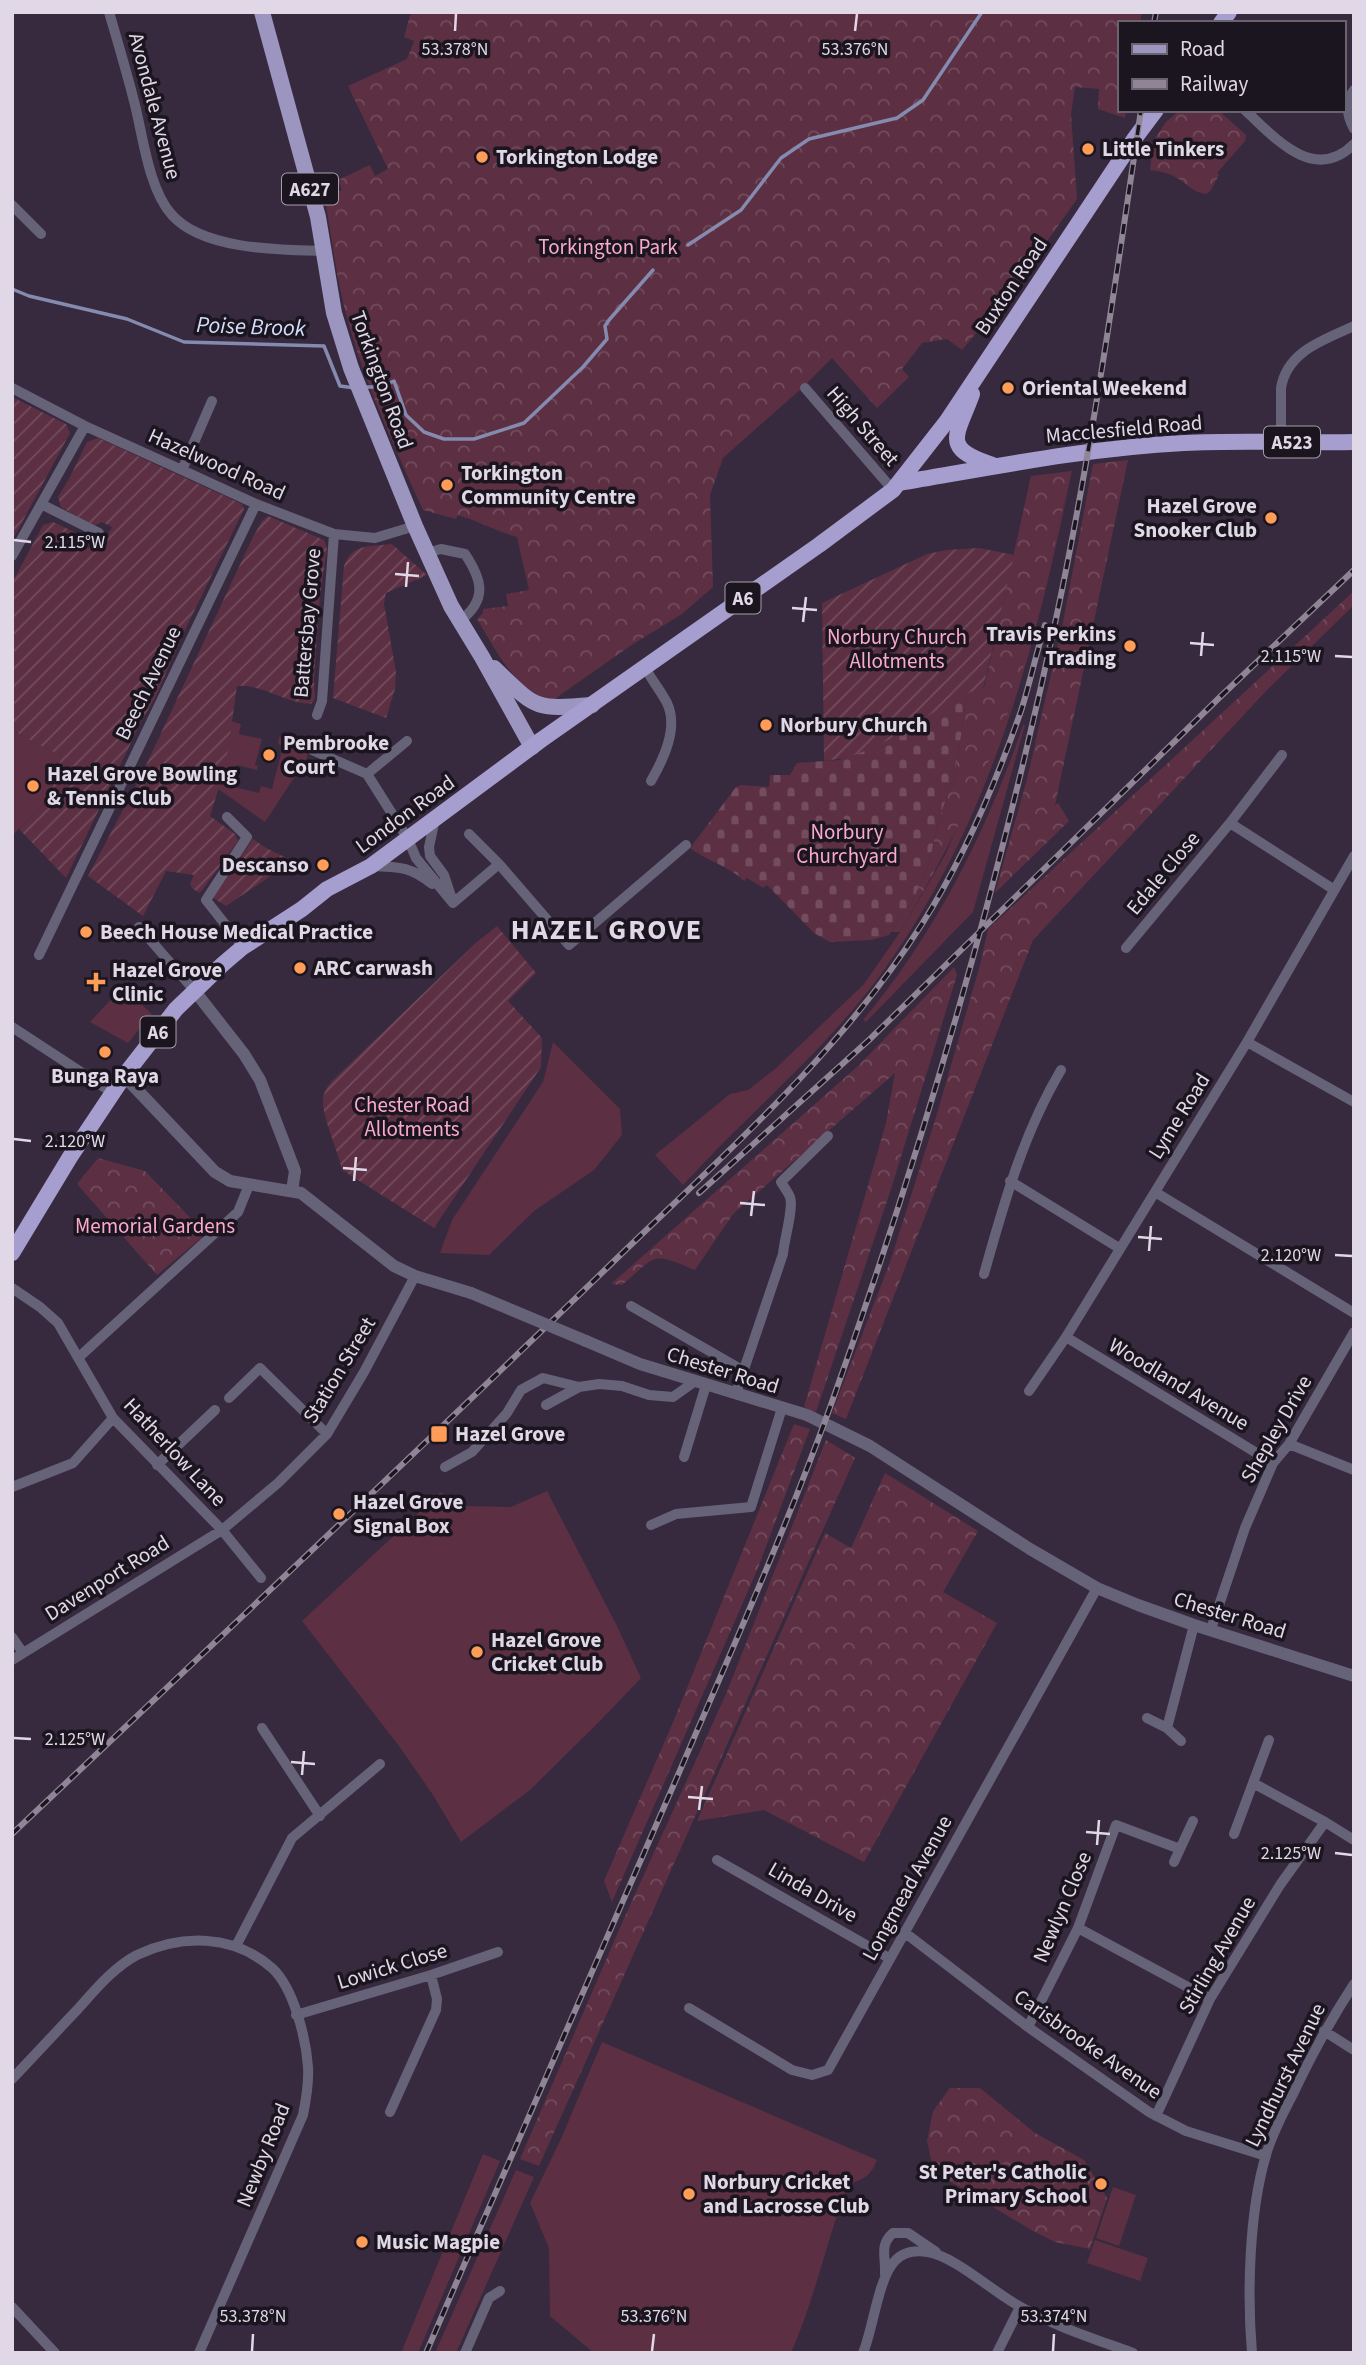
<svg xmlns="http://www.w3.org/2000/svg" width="1366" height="2365" viewBox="0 0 1366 2365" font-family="'Source Sans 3',sans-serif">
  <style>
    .grass { fill: #5c2f43 }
    .forest { fill: url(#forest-crowns) }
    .cemetery { fill: url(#cemetery-stones) }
    .garden { fill: url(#garden-furrows) }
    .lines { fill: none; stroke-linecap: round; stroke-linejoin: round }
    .stream { stroke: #848baf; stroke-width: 3.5 }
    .minor { stroke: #666378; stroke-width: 10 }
    .tertiary { stroke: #666378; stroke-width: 12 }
    .primary { stroke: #9b95c0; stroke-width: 16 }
    .trunk { stroke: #a59ece; stroke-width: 16 }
    .rail-casing { stroke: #8f8596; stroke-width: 6 }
    .rail { stroke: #1b151f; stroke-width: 3.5; stroke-dasharray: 10; stroke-linecap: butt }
    .tertiary-bridge { stroke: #666378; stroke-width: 12 }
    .ticks { fill: none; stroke: #e0d8e6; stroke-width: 2.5 }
    .poi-dot { fill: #fe9c58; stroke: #1b151f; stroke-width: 2.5 }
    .labels { text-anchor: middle; stroke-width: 7; stroke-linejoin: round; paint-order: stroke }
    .shield { fill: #1b151f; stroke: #a59eaa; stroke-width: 2 }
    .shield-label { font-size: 19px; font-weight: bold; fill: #e0d8e6 }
    .street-label { font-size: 21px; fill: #e0d8e6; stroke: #1b151f }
    .poi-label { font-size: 21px; font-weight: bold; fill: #e0d8e6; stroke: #1b151f; text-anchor: start }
    .park-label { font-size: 21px; fill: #faa9cc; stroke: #1b151f }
    .water-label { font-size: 23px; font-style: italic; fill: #d4defb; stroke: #1b151f }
    .district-label { font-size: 28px; font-weight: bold; letter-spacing: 2px; fill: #e0d8e6; stroke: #1b151f }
    .ticks-label { font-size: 18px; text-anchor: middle; fill: #e0d8e6; stroke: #1b151f; stroke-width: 7; stroke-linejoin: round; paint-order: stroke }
  </style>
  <defs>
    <pattern id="forest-crowns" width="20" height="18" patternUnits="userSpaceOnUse" patternTransform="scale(1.75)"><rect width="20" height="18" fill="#5c2f43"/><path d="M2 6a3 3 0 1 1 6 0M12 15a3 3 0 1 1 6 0" fill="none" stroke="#734c5e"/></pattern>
    <pattern id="cemetery-stones" width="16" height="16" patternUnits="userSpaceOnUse" patternTransform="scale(1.75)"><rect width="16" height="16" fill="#5c2f43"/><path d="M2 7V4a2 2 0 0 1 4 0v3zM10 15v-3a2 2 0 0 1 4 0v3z" fill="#734c5e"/></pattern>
    <pattern id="garden-furrows" width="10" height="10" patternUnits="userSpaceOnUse" patternTransform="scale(1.75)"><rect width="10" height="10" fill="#5c2f43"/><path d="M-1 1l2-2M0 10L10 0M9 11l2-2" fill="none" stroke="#734c5e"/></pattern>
  </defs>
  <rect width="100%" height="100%" fill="#372a3f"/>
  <path class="grass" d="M1072 471C1034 655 990 827 876 981 819 1056 746 1116 683 1185L655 1155 730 1094 748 1090 775 1069 864 984 900 932 945 855 1009 711 1035 625Z
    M231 721 241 724 239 734 262 739 255 765 258 766 257 770 237 765 235 769 231 768 228 780 239 783 238 788 259 793 261 786 272 789 283 746 278 744 279 737 309 745 307 758 265 822 217 788 226 764Z
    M1023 725H1025L973 912 866 1022 863 1020C935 934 987 831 1023 725Z
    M12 730 50 751 62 754 49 798 12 836Z
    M126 983 143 1006 152 1014 128 1043 90 1022Z
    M553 1042 620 1109 622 1135 594 1170 534 1211 489 1255 440 1253 452 1220 543 1082Z
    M547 1491 617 1626 641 1678 599 1722 530 1790 461 1842 433 1795 399 1746 302 1621 441 1492 462 1506 511 1507Z
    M602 2042 877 2160C871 2176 863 2180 848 2184 827 2240 815 2298 791 2353H594L550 2316 549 2248 530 2203 560 2141Z
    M483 2154 500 2161 418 2353H401Z
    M516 2170 534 2177 456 2353H435Z
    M1113 2187 1136 2195 1119 2246 1096 2238Z
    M1095 2240 1148 2258 1140 2281 1087 2263Z"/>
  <path class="forest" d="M411 12H1142L1140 23H1119V110H1126L1125 118 1098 109 1099 89 1075 87 1071 114 1077 199 1016 285 962 350 947 339 922 343 902 369 909 377 877 408 832 358 803 387 723 458 710 495 713 587 682 614 630 646 553 700C516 694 495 648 477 619L483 613V609L508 606 506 594 529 590 517 537C496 531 478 521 458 515L456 519 423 510C396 450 367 389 349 325 337 284 332 240 325 198L342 190 338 180 370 165 375 176 388 169 348 86 407 59 414 41 404 37Z
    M1180 110H1218L1246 135 1245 141 1217 173 1219 175 1211 190 1206 194C1193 192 1188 185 1177 178 1169 173 1159 171 1150 170L1152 152 1147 150 1166 122Z
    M1128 460 1055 805 1058 803 1069 821 995 893 1027 779 1063 622 1093 464Z
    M1072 471C1052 551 1037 635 1008 713 980 790 941 861 900 932H891L912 902 929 864 938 822 953 779 958 757 967 692 984 688 1031 476Z
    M1354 591V605L1268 689 1033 940 846 1419 832 1413 890 1262 936 1117 980 965 988 929Z
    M954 967 957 975 891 1189 816 1412 804 1407 886 1123 895 1073 733 1214 695 1270C651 1251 657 1255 622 1285L611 1284 858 1066Z
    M98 1158 145 1171 206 1234 157 1275 77 1184Z
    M794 1424 810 1429 758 1568 612 1902 604 1881 674 1720Z
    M826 1440 855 1458 539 2166 520 2159 622 1923 726 1694Z
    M885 1473 978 1531 943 1592 997 1623 864 1862 764 1810 697 1821 825 1533 851 1548Z
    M950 2088H980L1035 2133 1084 2160 1107 2198 1090 2249 1055 2242 1033 2231 934 2172 927 2141 933 2111Z"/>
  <path class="cemetery" d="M967 692 958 757 953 779 938 822 929 864 912 902 889 935 871 940 830 942 814 933 767 885 763 888 747 878 744 881C729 866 707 861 690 848L736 787 741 785 769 787 770 775H790L797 763 839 760 906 730 951 699Z"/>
  <path class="garden" d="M12 397 66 424 70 433 12 541Z
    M98 438 242 504 244 509 184 632 156 696 141 722 66 878 19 829 49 798 62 754 50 751 12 730V583L43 525 53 522 85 537 86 547 99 552 112 527 102 522 93 526 61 507 58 497 70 477 87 442Z
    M268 516 324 540 327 549 320 594 314 678 315 698 311 704C285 703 263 684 237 686L226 764 210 816 235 834 238 841 200 893 193 889 190 884 194 875 166 871 143 916 88 876 140 778 252 539 262 521Z
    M392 544 427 575 386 593 384 604 396 672 395 689 386 718 333 698 344 566C352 543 370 547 392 544Z
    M979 548 1014 555 983 689C961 693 953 701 934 712 899 734 867 757 824 761L822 603 927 554 947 550Z
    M253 839 266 848 293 861 226 906 212 897 213 895Z
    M497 926 536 973 508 1001 542 1038 541 1067 434 1228 342 1170C338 1150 321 1115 323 1098 324 1092 327 1087 331 1082L477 942Z"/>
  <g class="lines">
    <path class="stream" d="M688 245 741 210 781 158 809 139 897 118 923 100 982 12
      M12 289 29 296 127 319 184 342 324 346 340 386 355 388
      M363 387H379L394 381 406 415 424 432 444 439H474L524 423 583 367 607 339 605 326 609 320 653 270"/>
    <path class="minor" d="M109 12C118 43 127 73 135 105 143 137 149 190 172 215 203 250 281 250 324 251
      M1354 90C1344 103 1347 116 1354 129
      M1245 110C1275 138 1314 184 1354 144
      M12 205 41 234
      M12 388 85 426 182 470 256 504 334 534 375 538 415 526
      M805 388 893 490
      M1281 442V388C1287 351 1324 340 1354 326
      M182 470 212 401
      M41 504 99 533
      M427 553 441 549 465 554C483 581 487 600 460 621
      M12 556 85 426
      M644 666C651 679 661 691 667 703 679 728 663 760 651 781
      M317 715 322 701 334 534
      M312 750 367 774 408 839 416 858 453 903
      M367 774 407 741
      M227 817 247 837 206 900 243 947
      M435 819 429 847 430 856 444 875 451 896
      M1230 823 1333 889
      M469 834 499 864 569 945 686 845
      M371 866C398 867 410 866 432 884
      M453 903 499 864
      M139 927 194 990
      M1126 948 1230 823 1282 755
      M39 955 256 504
      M12 1027 113 1093
      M1247 1042 1354 1102
      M1010 1181 1119 1248
      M1155 1192 1354 1313
      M984 1274C1004 1203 1023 1134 1061 1070
      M12 1288 40 1307 58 1323 113 1418 222 1530 261 1578
      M631 1306 744 1371
      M1066 1337 1273 1463
      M78 1358 238 1212 249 1185
      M1029 1391 1066 1337 1247 1042 1354 856
      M736 1393 783 1254C784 1240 794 1208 790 1197 788 1192 784 1187 781 1182L828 1136
      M229 1398 260 1368 327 1434
      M546 1405 579 1387
      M1289 1444 1354 1470
      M684 1457 706 1385
      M157 1465 215 1410
      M445 1467 472 1452 507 1413 521 1390 543 1378 579 1387 599 1384 622 1386 649 1395 673 1397 694 1382
      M12 1487 73 1463 113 1418
      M651 1525 676 1514 751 1507 782 1408
      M1211 1629 1245 1528 1273 1463 1289 1444 1354 1332
      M12 1637 23 1653
      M12 1660 222 1530 278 1483 327 1434 364 1372 415 1276
      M1147 1718 1167 1728 1181 1741
      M262 1728 320 1816
      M1167 1728 1194 1625
      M1253 1783 1325 1822 1354 1840
      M1234 1834 1269 1740
      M717 1860 889 1958
      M1174 1862 1180 1849
      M1078 1928 1210 1999
      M904 1932 1028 2027 1149 2112 1186 2131 1266 2156
      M236 1946 292 1838 380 1764
      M689 2008 792 2070 812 2075 828 2070 1097 1588
      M296 2015 431 1975 498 1952
      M1028 2027 1078 1928 1116 1825 1180 1849 1193 1821
      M1324 2031 1354 2050
      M12 2079C34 2056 56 2032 78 2009 95 1990 114 1967 137 1955 182 1934 233 1934 272 1968 294 1988 306 2039 308 2067 309 2082 306 2100 303 2115L199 2353
      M390 2112 436 2010 437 1999 431 1975
      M1156 2116 1210 1999 1280 1885 1325 1822
      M885 2274C886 2257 879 2245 893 2233H908L936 2252
      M12 2307 55 2353
      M465 2353 489 2298 500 2291
      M863 2353C873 2329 878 2280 894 2262 902 2252 915 2250 928 2252 956 2257 993 2292 1019 2306 1054 2326 1095 2339 1133 2353
      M997 2353 1020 2307
      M1252 2353C1247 2294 1249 2212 1266 2155 1272 2133 1284 2112 1294 2092 1312 2054 1331 2019 1354 1984"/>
    <path class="tertiary" d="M194 990 244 1054 260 1080 295 1171 292 1191
      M124 1076 215 1172 230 1181 301 1193 394 1266 415 1276 471 1293
      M586 1341 640 1364 807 1415 870 1446 1030 1549 1097 1588 1138 1605 1194 1625 1354 1676"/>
    <path class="primary" d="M262 12 318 217 334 313 351 368 415 526 451 606 482 657 532 747
      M494 668C536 708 533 710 592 705"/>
    <path class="trunk" d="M1221 23 1229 12
      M972 394C957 436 940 448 993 465
      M899 483C994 467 1087 448 1184 443 1240 440 1297 443 1354 442
      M12 1253 70 1157 124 1076 176 1009 223 964 243 947 302 909 327 889 371 866 541 740 819 545 893 490 947 421 1135 138 1156 110"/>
    <g class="rail-casing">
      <path id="rail" d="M1154 23 1156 12
        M699 1193 869 1040 1220 697 1354 570
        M12 1834C212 1645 413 1456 611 1264 721 1157 840 1054 922 924 964 858 995 785 1021 711 1030 683 1036 654 1045 625
        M426 2353C509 2160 594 1968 678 1775 729 1656 783 1536 828 1413 922 1152 999 886 1057 614 1092 448 1116 279 1141 110"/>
    </g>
    <use href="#rail" class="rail"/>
    <path class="tertiary-bridge" d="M471 1293 586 1341"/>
  </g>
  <path class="ticks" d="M455 31 456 14M855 31 857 14M14 540 31 542M395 574 419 576M406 587 408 562M792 608 817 610M803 622 806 597M1190 643 1214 645M1201 656 1203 632M1335 656 1352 657M14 1139 31 1141M343 1168 367 1170M354 1181 356 1157M740 1203 765 1205M751 1216 754 1191M1138 1237 1162 1239M1149 1251 1151 1226M1335 1255 1352 1256M14 1738 31 1739M291 1762 315 1764M302 1775 304 1751M688 1797 713 1799M699 1810 702 1786M1086 1832 1110 1834M1097 1845 1099 1820M1335 1853 1352 1855M252 2351 253 2334M652 2351 654 2334M1053 2351 1054 2334"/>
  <g class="poi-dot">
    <circle cx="1088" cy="149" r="7"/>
    <circle cx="482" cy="157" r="7"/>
    <circle cx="1008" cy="388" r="7"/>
    <circle cx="447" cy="485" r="7"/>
    <circle cx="1271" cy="518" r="7"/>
    <circle cx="1130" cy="646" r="7"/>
    <circle cx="766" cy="725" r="7"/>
    <circle cx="269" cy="755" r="7"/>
    <circle cx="33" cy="786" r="7"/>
    <circle cx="323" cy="865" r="7"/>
    <circle cx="86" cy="932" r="7"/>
    <circle cx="300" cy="968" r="7"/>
    <path d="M92.5 971.5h7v7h7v7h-7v7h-7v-7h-7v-7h7z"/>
    <circle cx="105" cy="1052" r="7"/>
    <rect x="430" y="1425" width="18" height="18" rx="3.5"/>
    <circle cx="339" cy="1514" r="7"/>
    <circle cx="477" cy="1652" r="7"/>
    <circle cx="1101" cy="2184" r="7"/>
    <circle cx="689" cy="2194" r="7"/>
    <circle cx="362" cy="2242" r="7"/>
  </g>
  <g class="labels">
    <g class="shield">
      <rect x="282" y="173.5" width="56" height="31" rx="5"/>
      <rect x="1264" y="426.5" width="56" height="31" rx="5"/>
      <rect x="725.5" y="582.5" width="35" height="31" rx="5"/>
      <rect x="140.5" y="1016.5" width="35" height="31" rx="5"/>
    </g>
    <g class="shield-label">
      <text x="310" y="196">A627</text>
      <text x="1292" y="449">A523</text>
      <text x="743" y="605">A6</text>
      <text x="158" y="1039">A6</text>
    </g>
    <g class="street-label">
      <text transform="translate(155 106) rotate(75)" y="7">Avondale Avenue</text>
      <text transform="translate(1011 286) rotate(-56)" y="7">Buxton Road</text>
      <text transform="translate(382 380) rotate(70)" y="7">Torkington Road</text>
      <text transform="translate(863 426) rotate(49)" y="7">High Street</text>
      <text transform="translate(1124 429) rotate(-5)" y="7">Macclesfield Road</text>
      <text transform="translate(217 464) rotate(24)" y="7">Hazelwood Road</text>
      <text transform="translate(307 623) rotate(-85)" y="7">Battersbay Grove</text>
      <text transform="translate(148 683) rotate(-64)" y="7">Beech Avenue</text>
      <text transform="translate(405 814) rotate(-36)" y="7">London Road</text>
      <text transform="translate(1163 873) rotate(-50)" y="7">Edale Close</text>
      <text transform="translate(1179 1116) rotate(-58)" y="7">Lyme Road</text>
      <text transform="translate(339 1370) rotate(-59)" y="7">Station Street</text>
      <text transform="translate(723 1370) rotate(17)" y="7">Chester Road</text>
      <text transform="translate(1179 1384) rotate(31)" y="7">Woodland Avenue</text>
      <text transform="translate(1276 1429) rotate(-60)" y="7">Shepley Drive</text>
      <text transform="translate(175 1452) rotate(47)" y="7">Hatherlow Lane</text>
      <text transform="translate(107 1578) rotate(-32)" y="7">Davenport Road</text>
      <text transform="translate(1230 1615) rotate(17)" y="7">Chester Road</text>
      <text transform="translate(907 1888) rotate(-61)" y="7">Longmead Avenue</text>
      <text transform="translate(813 1892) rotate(30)" y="7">Linda Drive</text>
      <text transform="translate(1062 1907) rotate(-67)" y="7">Newlyn Close</text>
      <text transform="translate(1217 1955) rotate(-60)" y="7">Stirling Avenue</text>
      <text transform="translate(392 1966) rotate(-17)" y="7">Lowick Close</text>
      <text transform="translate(1088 2044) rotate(35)" y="7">Carisbrooke Avenue</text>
      <text transform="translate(1285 2075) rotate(-64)" y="7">Lyndhurst Avenue</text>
      <text transform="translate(263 2155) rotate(-68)" y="7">Newby Road</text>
    </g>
    <g class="poi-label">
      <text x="1102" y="156">Little Tinkers</text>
      <text x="496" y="164">Torkington Lodge</text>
      <text x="1022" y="395">Oriental Weekend</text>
      <text x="461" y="480">Torkington<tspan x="461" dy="24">Community Centre</tspan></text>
      <text x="1257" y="513" text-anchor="end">Hazel Grove<tspan x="1257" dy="24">Snooker Club</tspan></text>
      <text x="1116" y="641" text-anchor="end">Travis Perkins<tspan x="1116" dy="24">Trading</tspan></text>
      <text x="780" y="732">Norbury Church</text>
      <text x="283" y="750">Pembrooke<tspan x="283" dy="24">Court</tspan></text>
      <text x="47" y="781">Hazel Grove Bowling<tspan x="47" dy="24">&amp; Tennis Club</tspan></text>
      <text x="309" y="872" text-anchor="end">Descanso</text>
      <text x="100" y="939">Beech House Medical Practice</text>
      <text x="314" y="975">ARC carwash</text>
      <text x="112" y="977">Hazel Grove<tspan x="112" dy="24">Clinic</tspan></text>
      <text x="105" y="1083" text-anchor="middle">Bunga Raya</text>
      <text x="455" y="1441">Hazel Grove</text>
      <text x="353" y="1509">Hazel Grove<tspan x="353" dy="24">Signal Box</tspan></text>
      <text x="491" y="1647">Hazel Grove<tspan x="491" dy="24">Cricket Club</tspan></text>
      <text x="1087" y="2179" text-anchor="end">St Peter's Catholic<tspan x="1087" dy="24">Primary School</tspan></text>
      <text x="703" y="2189">Norbury Cricket<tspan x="703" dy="24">and Lacrosse Club</tspan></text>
      <text x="376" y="2249">Music Magpie</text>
    </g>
    <g class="park-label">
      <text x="608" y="254">Torkington Park</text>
      <text x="897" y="644">Norbury Church<tspan x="897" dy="24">Allotments</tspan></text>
      <text x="847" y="839">Norbury<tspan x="847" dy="24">Churchyard</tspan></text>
      <text x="412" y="1112">Chester Road<tspan x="412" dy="24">Allotments</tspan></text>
      <text x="155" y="1233">Memorial Gardens</text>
    </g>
    <g class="water-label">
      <text transform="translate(251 326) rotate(2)" y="8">Poise Brook</text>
    </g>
    <g class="district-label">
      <text x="607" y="939">HAZEL GROVE</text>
    </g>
  </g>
  <g class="ticks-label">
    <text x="455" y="55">53.378°N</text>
    <text x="855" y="55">53.376°N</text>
    <text x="75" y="548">2.115°W</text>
    <text x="1291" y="662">2.115°W</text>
    <text x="75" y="1147">2.120°W</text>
    <text x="1291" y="1261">2.120°W</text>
    <text x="75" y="1745">2.125°W</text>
    <text x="1291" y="1859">2.125°W</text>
    <text x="253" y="2322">53.378°N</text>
    <text x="654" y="2322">53.376°N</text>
    <text x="1054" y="2322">53.374°N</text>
  </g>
  <rect width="1366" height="2365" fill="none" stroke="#e0d8e6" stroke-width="28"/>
  <rect x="1118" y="21" width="228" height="91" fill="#1b151f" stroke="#6a636f" stroke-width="2"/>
  <rect x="1132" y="44" width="35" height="10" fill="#9b95c0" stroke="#6a636f" stroke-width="2"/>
  <text x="1180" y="56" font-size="21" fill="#e0d8e6">Road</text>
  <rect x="1132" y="79" width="35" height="10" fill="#8f8596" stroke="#6a636f" stroke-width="2"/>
  <text x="1180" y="91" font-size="21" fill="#e0d8e6">Railway</text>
</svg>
